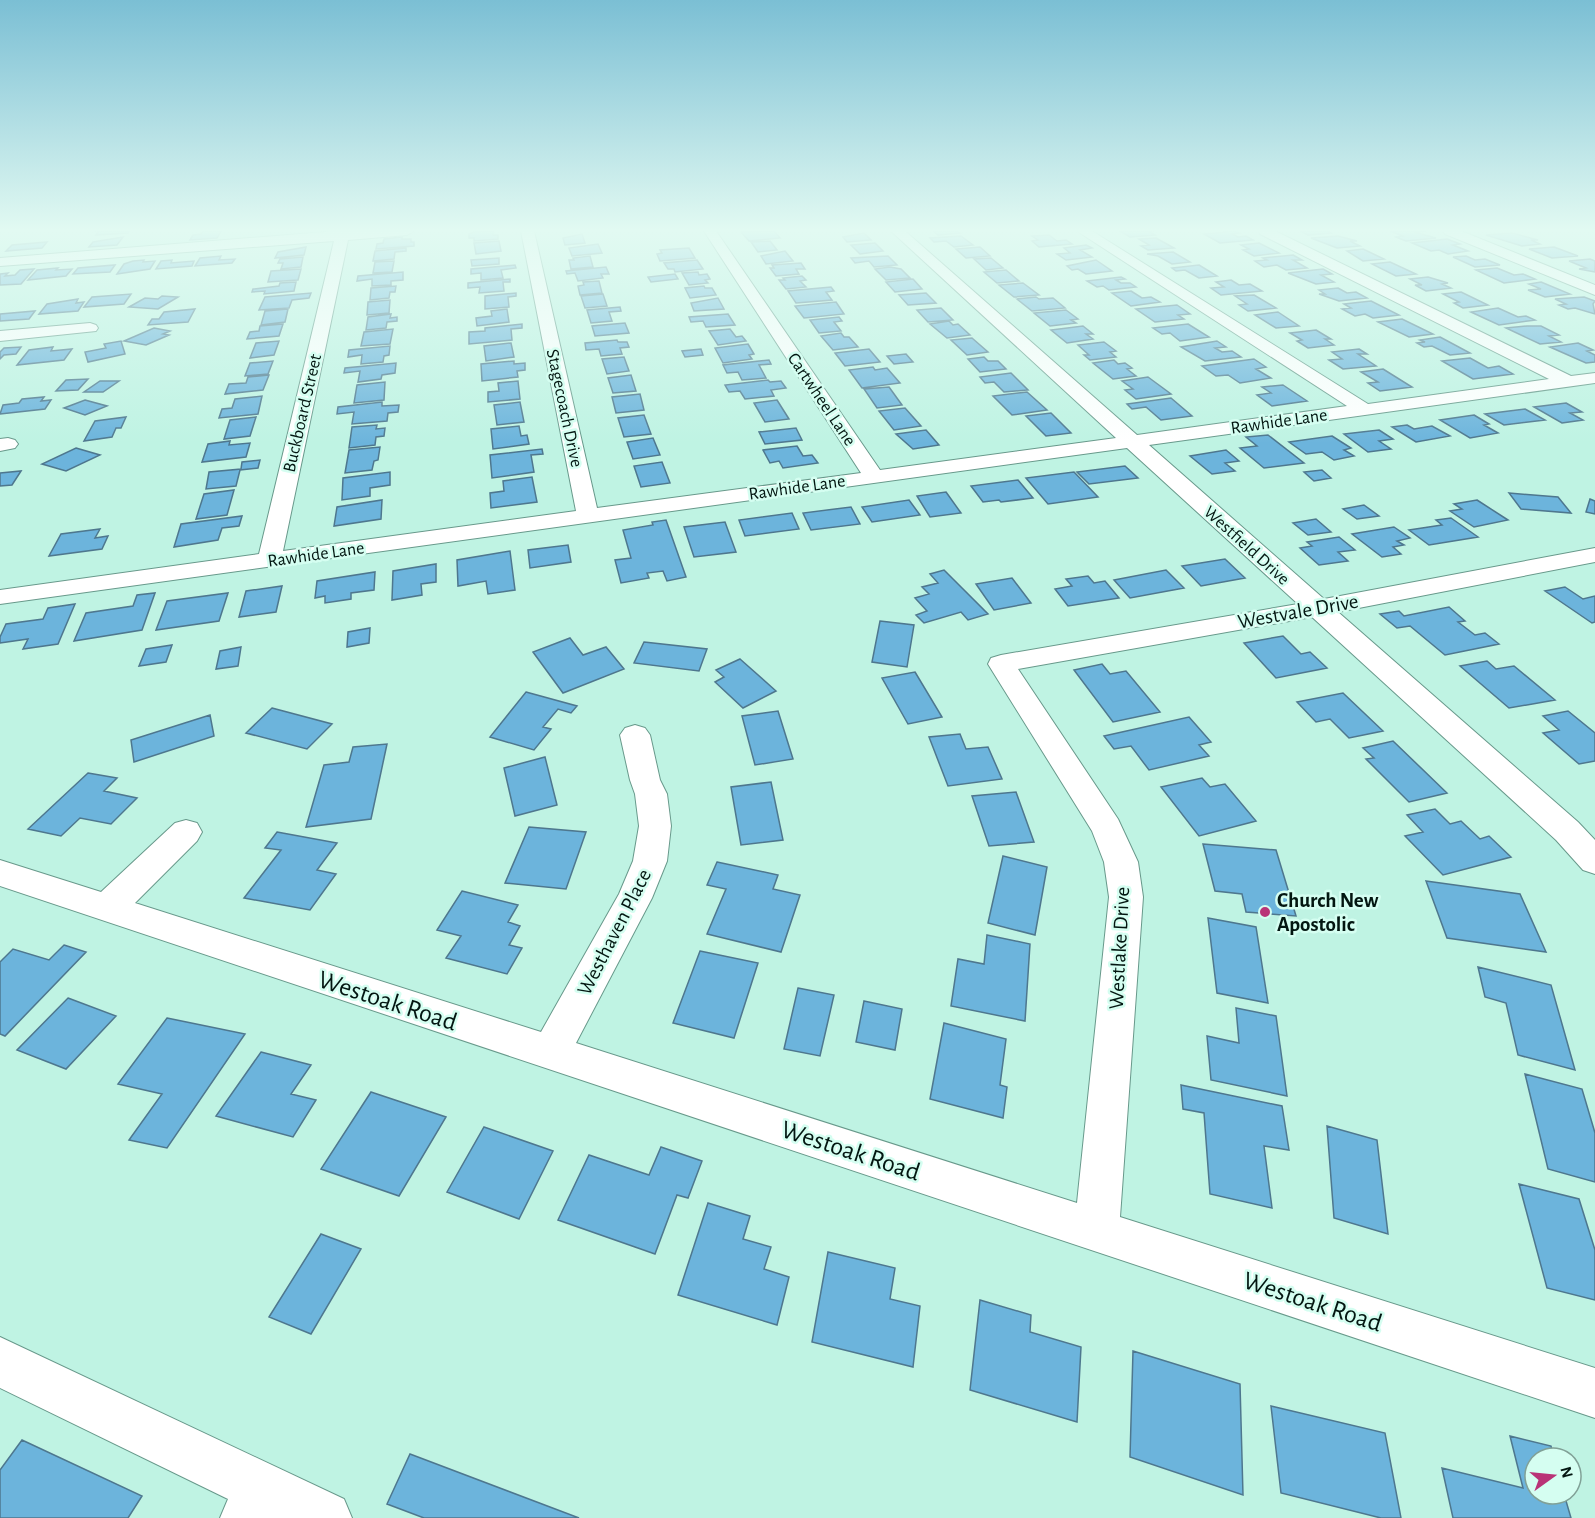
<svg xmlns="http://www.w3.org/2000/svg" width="1595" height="1518" viewBox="0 0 1595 1518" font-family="'Alegreya Sans',sans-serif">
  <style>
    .building { fill: #6cb4dc; stroke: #4e778e; stroke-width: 1.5 }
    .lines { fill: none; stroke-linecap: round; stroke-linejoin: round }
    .minor-casing { stroke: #68998b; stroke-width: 2 }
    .minor { fill: #fff; fill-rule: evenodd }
    .poi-dot { fill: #b93377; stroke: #d5fef1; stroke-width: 2 }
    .labels { text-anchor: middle; stroke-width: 5; stroke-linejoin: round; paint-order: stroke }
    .far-street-label { font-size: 18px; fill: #031611; stroke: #d5fef1 }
    .street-label { font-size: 21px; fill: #031611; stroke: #d5fef1 }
    .poi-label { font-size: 21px; font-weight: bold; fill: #031611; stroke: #d5fef1; text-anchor: start }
    .near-street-label { font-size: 26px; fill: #031611; stroke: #d5fef1 }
  </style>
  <rect width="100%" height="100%" fill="#bff3e3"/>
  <path class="building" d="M94 231H129L128 233 96 235 99 231Z
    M203 231H221L217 238 190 240 193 235 201 234Z
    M493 231V235H498V239L474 241V238H469V234L474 232Z
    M774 231 780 238 749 241 741 232Z
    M933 231H957L960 233 938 235Z
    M1120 231H1154H1148L1155 235 1130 237Z
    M1224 231H1234L1239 233 1232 234 1238 237 1246 236 1253 240 1220 243 1204 234 1226 232Z
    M1300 231H1327L1331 233 1308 235Z
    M1390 231H1426L1414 232 1436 238 1406 241 1396 237 1403 236Z
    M864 233 871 240 847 242 843 237Z
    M1512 233 1538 240H1531L1540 244 1522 246 1486 235Z
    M582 234 585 243 565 245 563 238Z
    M1049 235 1057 241 1066 240 1072 244 1039 247 1032 241 1038 240 1032 236Z
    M961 236 973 245 954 247 946 241 934 242 930 238Z
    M1338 236 1357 241H1350L1360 246 1337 248 1311 238Z
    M123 237 117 245 89 247 93 242Z
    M402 237V239H411V242H414V246L376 249 377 244 383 243 384 239Z
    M1156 238 1174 248 1148 250 1141 246 1149 245 1139 239Z
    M1447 239 1460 244 1453 245 1468 251 1448 254 1439 250 1431 251 1412 243Z
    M499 241 501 251 476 254 474 243Z
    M770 241 777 250 758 252 751 242Z
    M47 242 42 248 6 251 12 245Z
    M875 243 883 251 860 254 851 245Z
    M1259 243 1279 253 1254 256 1243 250 1249 249 1241 245Z
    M598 244 602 253 572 256 569 248Z
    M1086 245 1092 248 1080 250 1092 257 1066 260 1057 254 1070 253 1064 248Z
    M306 247 304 255 275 258 278 252Z
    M980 247 990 256 966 258 956 249Z
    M1554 247 1578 256 1552 258 1529 249Z
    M406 248V251L395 252 394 259 373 261 375 251Z
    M689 248 695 258 660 261 657 254 662 253 660 250Z
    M1363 249 1384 259 1363 261 1347 251Z
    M785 251 793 261 766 264 761 256Z
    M1173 252 1190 262 1172 264 1158 256 1147 254Z
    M1293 255 1302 260H1293L1307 268 1286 270 1277 265 1264 267 1255 261 1267 260 1263 258Z
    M221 256 219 260 235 259 232 263 195 266 200 258Z
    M590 256 593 267 571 269 569 260H574L573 258Z
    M888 256 897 265 874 267 869 261 855 263 851 258Z
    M1466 256 1475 260 1485 259 1500 265 1475 267 1453 257Z
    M303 257 301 267 281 269 283 263H278L280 259Z
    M499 258V264L472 266 471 260Z
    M991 258 1003 268 986 270 974 259Z
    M1590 259 1595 261V272L1579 269 1586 268 1569 261Z
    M172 260 171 263 194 261 192 266 156 269 161 261Z
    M697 260 703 269 675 272 674 269H668L664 263Z
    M1096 260 1112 271 1086 274 1078 269 1072 270 1067 266Z
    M133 261 144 260 143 262 155 261 150 269 117 274 124 264Z
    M394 261 392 272 373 273 375 262Z
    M1390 262 1416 274 1396 276 1372 264Z
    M801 263 805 269H796L799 274 776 276 770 268H774L772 265Z
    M115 265 110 272 73 274 78 268Z
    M515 265 516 268 501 270 503 278 481 280V273L471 274V269Z
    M1199 265 1217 276 1199 278 1185 270 1176 271 1172 268Z
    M606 267 609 274H601L603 278 578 281 575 273 567 274 566 271Z
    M890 267 901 269 910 278 886 280 875 269Z
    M58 268 56 270 72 269 66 276 28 280 37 270Z
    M1497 268 1514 275 1523 274 1535 279 1504 283 1476 270Z
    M34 269 21 284 0 285V274L8 273 5 276 15 275 20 270Z
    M301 269 298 280 268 282 271 271Z
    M1323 269 1332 274 1321 275 1334 282 1316 284 1288 273Z
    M1006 270 1019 281 997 283 984 272Z
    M403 272V280L391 281V285L372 286V279L357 281 358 276Z
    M698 272 699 275 707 274 710 279 705 280 708 283 689 285 682 273Z
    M675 274 678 279 651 282 648 277Z
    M802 276 806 280 800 281 806 287 786 289 779 280H785L783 278Z
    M1121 277 1125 279 1116 280 1121 283H1130L1136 287 1109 290 1103 286 1097 287 1087 281Z
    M1428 277 1448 283 1442 284 1451 288 1426 291 1415 285H1422L1410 279Z
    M510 279V282H503L504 291 479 293 480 287 468 288V283Z
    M913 279 922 289 895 292 886 282Z
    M1231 280 1239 285 1250 284 1262 291 1221 295 1211 288 1224 287 1216 282Z
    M599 281 602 293 580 295 578 286 584 285 583 282Z
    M296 282 294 291 264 294 265 291 252 292 253 289 279 286 280 283Z
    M1541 282 1570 294 1545 297 1528 290 1541 289 1529 284Z
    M1023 283 1039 295 1014 297 999 285Z
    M396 286 395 292H390L389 298 370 300 371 288Z
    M704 286 705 288H712L716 295 690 298 685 288Z
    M831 287 834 291 826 292 832 300 796 303 788 291Z
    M1338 288 1347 293 1356 292 1367 298 1339 301 1319 294H1325L1319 290Z
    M1131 291 1142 298 1151 297 1160 302 1131 306 1112 293Z
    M1461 292 1488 305 1463 308 1454 303 1459 302 1443 294Z
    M311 293 309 298 292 300 289 308 259 310 265 297Z
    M516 293V296L508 297 509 307 485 309V296Z
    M926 293 936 303 908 305 899 295Z
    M131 294 124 304 84 307 92 297Z
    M603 294 607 306 585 308 581 296Z
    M1254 295 1276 308 1248 311 1239 305 1247 304 1235 296Z
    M162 296 178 297 158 309 129 307 145 298 158 299Z
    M1036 297 1039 299 1053 298 1065 308 1032 311 1017 299Z
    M1584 297 1595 301 1593 304 1595 314 1575 308 1568 309 1559 305 1566 304 1555 299Z
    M718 298 724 309 694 311 691 303Z
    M78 299 76 303 84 302 78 311 39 314 47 304Z
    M390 300 389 313 367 315 368 302Z
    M1371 301 1399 315 1373 318 1365 314 1355 316 1342 309 1351 308 1344 304Z
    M836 302 844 314 804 318 795 306Z
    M1177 305 1190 314 1178 315 1184 319 1155 322 1136 309Z
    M620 307 621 311 609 312 612 321 591 323 587 310Z
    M941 308 953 320 928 322 917 310Z
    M1498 308 1518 317 1526 316 1535 320 1499 325 1471 312Z
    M195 309 188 322 148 325 152 319H159L164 312Z
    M288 309 285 322 261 325 265 311Z
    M507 309 509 322 477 326 476 318 492 316 491 311Z
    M1066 310 1078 319 1071 320 1076 323 1050 326 1034 313Z
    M35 311 29 319 0 321V314Z
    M1278 312 1299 326 1276 328 1255 315Z
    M391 314 390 318 397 317V321L387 322 386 328 366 330 368 317Z
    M728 314 735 325 706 327 703 321 691 322 689 317Z
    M839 317 842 321 834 322 841 331 819 333 810 320Z
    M1402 319 1433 334 1409 337 1378 322Z
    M949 321 953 325 958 324 970 335 947 338 930 324Z
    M625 323 629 333 595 336 592 326Z
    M283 324 279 336 247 339 250 332 259 331 260 326Z
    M522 324V328L511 329 512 340 469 344V332L485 331V328Z
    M1188 324 1209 337 1180 341 1170 333 1162 334 1153 328Z
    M1083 326 1093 334H1086L1093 339 1067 343 1051 330Z
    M1527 326H1541L1559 335 1549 336 1561 342 1540 344 1506 328Z
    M154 328 170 331 163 334 169 335 146 345 124 341Z
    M393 329 390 344 361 346 364 332Z
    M730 329 736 337 742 336 746 341 718 345 709 331Z
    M1316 330 1331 339H1325L1334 345 1308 348 1297 341 1302 340 1290 333Z
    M841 333 844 337H849L858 347 833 350 821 336Z
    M1440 337 1470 353 1450 355 1432 346 1424 347 1417 343 1425 342 1420 340Z
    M972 338 988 352 967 355 951 340Z
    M617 340 618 342H627L629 347 620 348 622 354 601 356 599 349 586 350 585 343Z
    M121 341 125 354 88 362 85 352 106 348 104 344Z
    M279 341 274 355 250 358 256 343Z
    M1217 341 1226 347 1215 348 1222 352 1232 351 1241 357 1205 361 1181 347Z
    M1104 342 1116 351 1110 352 1116 357 1090 360 1084 355H1089L1078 345Z
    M511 343 514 357 486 361 484 346Z
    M1578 343 1593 350 1587 351 1595 355V362L1586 363 1550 347Z
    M748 344 754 354 749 355 752 359 723 363 715 348Z
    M390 346 389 355 384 356 383 362 361 364 362 355 348 357 349 350Z
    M21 347 16 354 4 355 0 359V352L4 348Z
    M53 347 51 351 72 349 64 360 17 365 29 350Z
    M701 349 703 355 685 357 682 351Z
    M869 349 880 362 845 366 835 353Z
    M1359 349 1367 354H1358L1376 366 1343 369 1329 360 1342 359 1332 352Z
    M906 354 913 362 894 364 887 356Z
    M624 357 629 371 607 374 602 359Z
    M984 357 988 361H998L1006 369 980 372 968 359Z
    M1470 358 1488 368 1499 366 1513 374 1473 379 1442 361Z
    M1254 359 1266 367 1256 369 1271 378 1240 383 1228 375 1216 376 1202 366Z
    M769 360 771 364 759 365 766 378 742 380 738 372 727 373 723 365Z
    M1114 360 1118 364 1125 363 1132 368 1127 369 1136 376 1113 379 1093 363Z
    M273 361 268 374 245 376 250 363Z
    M514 361V364L525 363V370L517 371 518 377 482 381 481 364Z
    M396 363 395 373 382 375 381 379 358 382 360 371 344 373 345 368Z
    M873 367 875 370 887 368 900 383 862 388 849 370Z
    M1383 369 1412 387 1380 391 1368 383 1378 382 1361 372Z
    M1011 373 1028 390 1004 392 994 382 985 383 980 377Z
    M269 375 263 390 225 394 229 384 246 383 248 377Z
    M631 375 636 391 613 393 608 378Z
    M1148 377 1171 394 1136 399 1125 390 1133 389 1122 381Z
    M88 379 78 390 56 391 66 380Z
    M768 380 770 382 781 381 786 388 771 390 774 396 745 399 740 391 729 392 725 385Z
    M100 381H119L103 392H84Z
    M518 381 520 399 488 402V392L499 391 498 383Z
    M385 382 384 400 354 403 357 385Z
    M1283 385 1307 401 1272 406 1257 395 1271 393 1262 387Z
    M889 387 902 405 877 408 864 389Z
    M1027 392 1047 410 1012 415 993 396Z
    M640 394 644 410 616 413 612 397Z
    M262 396 258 414 219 418 222 409 232 408 235 399Z
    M44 397 41 401 51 400 45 409 0 414 3 405 19 403 22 399Z
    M1171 398 1192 416 1161 420 1146 407 1132 409 1127 404Z
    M85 400 107 406 85 415 64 408Z
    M777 400 789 419 765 422 754 403Z
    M382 402V406L399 405 398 412 388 413 387 421 352 424 354 412 337 414 338 407Z
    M520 402 524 422 497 425 494 405Z
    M1566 403 1582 412 1570 413 1583 420 1562 423 1534 407Z
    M905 408 921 426 894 430 879 411Z
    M1525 409 1545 420 1504 425 1485 414Z
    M1051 413 1071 433 1046 436 1026 416Z
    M644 415 651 434 624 437 618 418Z
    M1474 415 1489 424 1484 425 1498 433 1470 438 1440 420Z
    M126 417 121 428H116L112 437 84 441 95 421Z
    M256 417 250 436 224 439 230 420Z
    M377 425 376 429 385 428 384 436 376 437 375 445 349 448 352 427Z
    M1407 425 1414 429 1432 426 1450 436 1416 442 1392 427Z
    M519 426 521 436 527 435 529 444 493 449 491 429Z
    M796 428 802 440 765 444 759 432Z
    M926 430 939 445 913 449 896 434Z
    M1379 430 1393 439 1379 441 1391 449 1368 452 1344 434Z
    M1268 435 1304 463 1264 468 1240 448 1257 446 1246 437Z
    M1332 436 1351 448 1344 450 1354 456 1334 460 1322 452 1306 454 1289 442Z
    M653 438 660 455 633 459 627 442Z
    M230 441 229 445 250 443 246 457 202 462 208 444Z
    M797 446 803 456 812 455 818 463 783 468 779 461 770 463 763 450Z
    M380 447 378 460 374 461 372 470 345 473 349 450Z
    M76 448 100 455 66 471 42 464Z
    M542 449 543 454 531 455 534 472 492 478 490 455Z
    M1226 450 1239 461 1225 463 1235 471 1212 474 1190 456Z
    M260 460 258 468 240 470 236 486 206 489 209 472 241 469 242 462Z
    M662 462 670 483 641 487 634 466Z
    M1125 466 1138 478 1089 484 1077 472Z
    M1322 470 1331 478 1314 481 1304 472Z
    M21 471 12 485 0 486V473Z
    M390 472V485L370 488V496L342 500 343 478Z
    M1074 472 1098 497 1048 504 1026 478Z
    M532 477 537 502 491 508 490 493 504 491 503 481Z
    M1018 480 1033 498 1001 502 999 500 983 502 971 486Z
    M234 490 227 515 196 519 204 494Z
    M946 492 961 513 930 517 917 496Z
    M1509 493 1558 497 1571 513 1521 509Z
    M1590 499 1595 501V514L1586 512Z
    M382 500 381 519 334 526 337 507Z
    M909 500 920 515 872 522 862 507Z
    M1477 500 1508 520 1474 527 1450 511 1462 509 1454 504Z
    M1364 505 1379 516 1357 519 1343 509Z
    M851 507 860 524 811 530 803 513Z
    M792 513 799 529 745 536 739 520Z
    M242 516 239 526 222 528 218 540 174 547 181 524Z
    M1451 518 1478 537 1429 545 1409 530 1442 525 1436 520Z
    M1316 519 1331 532 1308 535 1293 523Z
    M666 520 686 577 667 581 663 571 647 573 649 578 621 583 615 560 631 558 623 530 653 525 652 522Z
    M725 522 736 552 694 557 684 527Z
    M1394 527 1410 538 1397 541 1404 545 1393 547 1401 554 1382 557 1352 534Z
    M100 529 95 538 108 536 102 549 49 556 61 534Z
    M1339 537 1355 550 1338 552 1348 561 1319 565 1300 548 1312 546 1307 542Z
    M568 545 571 562 530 568 528 550Z
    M510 551 515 590 488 594 486 581 458 586 457 560Z
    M1225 559 1245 578 1201 586 1182 566Z
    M436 564V582L421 584 422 595 392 600 393 571Z
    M944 570 988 614 968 620 961 612 924 623 916 615 927 611 915 598 929 594 922 587 938 583 930 574Z
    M1166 570 1184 588 1130 598 1114 580Z
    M375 572 374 590 351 593V599L325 603V596L315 598 317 581Z
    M1088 576 1094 583 1105 581 1119 598 1068 606 1055 589 1072 586 1066 579Z
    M1012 578 1031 603 994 610 976 584Z
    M282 586 276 612 239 617 246 591Z
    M1565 587 1583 599 1595 596V622L1592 623 1545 591Z
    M155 593 142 630 74 641 86 613 133 606 137 595Z
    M228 593 219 621 156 630 167 601Z
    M75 604 58 644 23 649 28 639 0 643V637L6 624 43 619 48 608Z
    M1449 607 1465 621 1458 622 1475 635 1485 633 1499 644 1445 655 1410 626 1397 628 1380 614 1399 611 1404 616Z
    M880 621 914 625 907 667 872 662Z
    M370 628 369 643 347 647 348 632Z
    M1283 636 1301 654 1310 652 1327 668 1276 678 1244 643Z
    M570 638 583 655 606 647 624 669 563 693 533 652Z
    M644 642 707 649 699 671 634 663Z
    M172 645 166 662 139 666 146 649Z
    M241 647 238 666 216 669 220 651Z
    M740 659 776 691 743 708 715 682 724 677 716 670Z
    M1487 661 1496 669 1514 666 1555 700 1509 708 1460 666Z
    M1102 664 1110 674 1126 671 1160 712 1113 722 1074 670Z
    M915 672 942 717 908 724 882 678Z
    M526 692 577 706 571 713 558 709 543 727 551 729 534 750 490 737Z
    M1343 693 1383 731 1349 738 1330 719 1316 722 1297 702Z
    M272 708 332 724 307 749 246 733Z
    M778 711 793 759 755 765 742 716Z
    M1568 711 1595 733V761L1579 764 1543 733 1559 730 1543 716Z
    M210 715 214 736 134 762 131 740Z
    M1189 717 1211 742 1199 745 1209 756 1149 770 1131 746 1114 749 1104 736Z
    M960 734 966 749 988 747 1002 779 948 786 929 737Z
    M1393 741 1447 793 1409 802 1366 759 1374 758 1363 748Z
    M387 744 371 819 306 827 324 765 349 762 353 747Z
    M545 757 557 805 515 816 504 768Z
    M88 773 117 778 104 791 137 798 111 824 80 818 61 836 28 829Z
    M1202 778 1210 787 1225 784 1256 821 1199 836 1161 787Z
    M771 782 783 840 741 845 731 787Z
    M1016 792 1034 842 989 846 972 796Z
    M1435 809 1450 824 1461 821 1480 839 1489 836 1511 857 1443 875 1405 836 1423 832 1407 815Z
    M529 827 586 832 566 889 505 883Z
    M277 832 337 843 317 870 336 874 310 910 244 898 281 850 265 848Z
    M1203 844 1276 850 1296 916 1246 912 1242 894 1215 891Z
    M1003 856 1047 867 1035 935 988 923Z
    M717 862 778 875 773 889 800 895 781 952 707 934 726 889 707 885Z
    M1426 881 1520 894 1546 952 1447 938Z
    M462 891 518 905 508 922 520 926 509 945 522 948 507 974 446 958 461 936 437 930Z
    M1208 918 1256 927 1268 1003 1217 993Z
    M987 935 1030 944 1025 1021 951 1006 958 959 984 964Z
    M64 945 86 952 5 1036 0 1034V962L13 949 49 960Z
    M700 951 758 963 734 1038 673 1023Z
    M1478 967 1551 985 1575 1070 1518 1055 1506 1003 1485 997Z
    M798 988 834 995 820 1056 784 1049Z
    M68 998 116 1016 66 1069 17 1050Z
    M864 1001 902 1009 895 1050 856 1042Z
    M1236 1008 1276 1016 1287 1096 1211 1080 1207 1036 1239 1043Z
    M167 1018 245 1034 167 1148 129 1140 162 1094 118 1084Z
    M944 1023 1006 1039 1000 1085 1007 1087 1003 1118 930 1099Z
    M261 1052 311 1065 291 1094 316 1100 293 1137 216 1116Z
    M1525 1074 1582 1089 1595 1133V1182L1548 1169Z
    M1181 1085 1282 1106 1289 1150 1264 1146 1272 1208 1210 1194 1204 1113 1183 1109Z
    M371 1092 446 1117 399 1196 321 1169Z
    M1327 1126 1377 1140 1388 1234 1334 1218Z
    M484 1127 553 1151 519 1219 447 1192Z
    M661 1147 702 1161 688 1198 677 1195 655 1254 558 1220 589 1155 649 1175Z
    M1519 1184 1579 1199 1595 1250V1300L1547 1288Z
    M708 1203 750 1216 743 1239 771 1247 764 1269 789 1277 777 1325 678 1295Z
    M321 1234 361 1249 311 1334 269 1317Z
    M828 1252 895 1268 890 1299 920 1306 913 1367 812 1342Z
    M980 1300 1031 1315 1030 1332 1081 1347 1077 1422 970 1390Z
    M1133 1351 1240 1384 1243 1495 1130 1457Z
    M1271 1406 1385 1433 1401 1518H1381L1281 1493Z
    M1510 1436 1551 1446 1554 1458H1535V1494H1564L1571 1518H1453L1442 1468 1523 1488Z
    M22 1440 142 1496 128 1518H0V1470Z
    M410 1454 579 1518H424L387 1504Z"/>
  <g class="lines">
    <g class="minor-casing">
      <path id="minor" d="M337 231H414L407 235 348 240 283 551 576 511 521 231H534L597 508 861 473 704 231H716L880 470 1116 438 891 231H905L1137 435 1347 406 1077 231H1092L1368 404 1549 379 1260 234 1259 231H1275L1571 376 1595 373V383L1149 445 1324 599 1595 548V562L1338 612 1578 822 1595 840V874L1583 870 1556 840 1312 617 1018 669 1118 819 1138 862 1143 897 1120 1217 1595 1368V1418L0 886V860L101 892 175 823 186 820 197 823 202 832 197 841 135 903 541 1032 619 894 633 861 639 826 635 794 630 780 620 735 625 728 635 725 645 728 650 735 660 780 667 794 671 826 667 861 652 898 576 1043 1077 1203 1109 897 1104 862 1092 831 988 664 991 658 1001 655 1298 604 1127 448 0 604V590L259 554 334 241 0 266V258Z
        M1443 231H1461L1595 285V295L1445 234Z
        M90 323 96 325 98 328 96 331 0 341V331Z
        M8 438 15 440 18 444 15 448 0 451V439Z
        M0 1337 344 1499 352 1518H220L228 1499 0 1388Z"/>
    </g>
    <use href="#minor" class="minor"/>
  </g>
  <linearGradient id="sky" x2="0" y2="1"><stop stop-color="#7bbfd4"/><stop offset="0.52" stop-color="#e2faf2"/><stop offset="1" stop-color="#e2faf2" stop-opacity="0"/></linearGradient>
  <rect width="1595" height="443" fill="url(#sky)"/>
  <circle class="poi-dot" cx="1265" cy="912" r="6"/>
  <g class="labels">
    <g class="far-street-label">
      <text transform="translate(822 399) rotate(56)" y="6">Cartwheel Lane</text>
      <text transform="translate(565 408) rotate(78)" y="6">Stagecoach Drive</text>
      <text transform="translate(302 413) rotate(-77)" y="6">Buckboard Street</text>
      <text transform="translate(1279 421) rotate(-8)" y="6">Rawhide Lane</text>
      <text transform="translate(797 487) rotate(-8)" y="6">Rawhide Lane</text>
      <text transform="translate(1247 545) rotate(42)" y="6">Westfield Drive</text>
      <text transform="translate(316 554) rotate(-8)" y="6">Rawhide Lane</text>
    </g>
    <g class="street-label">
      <text transform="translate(1298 611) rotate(-10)" y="7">Westvale Drive</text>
      <text transform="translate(614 932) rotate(-63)" y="7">Westhaven Place</text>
      <text transform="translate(1119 948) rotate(-87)" y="7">Westlake Drive</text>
    </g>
    <g class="poi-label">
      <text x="1277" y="907">Church New<tspan x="1277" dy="24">Apostolic</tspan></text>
    </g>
    <g class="near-street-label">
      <text transform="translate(388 1000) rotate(18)" y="9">Westoak Road</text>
      <text transform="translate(851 1150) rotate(18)" y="9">Westoak Road</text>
      <text transform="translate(1313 1301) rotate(18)" y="9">Westoak Road</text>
    </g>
  </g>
  <g transform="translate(1553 1476) rotate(75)"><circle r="28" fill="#d5fef1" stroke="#81a197" stroke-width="1.5"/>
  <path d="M0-4.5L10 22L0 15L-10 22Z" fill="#b93377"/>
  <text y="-9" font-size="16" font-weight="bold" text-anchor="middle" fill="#031611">N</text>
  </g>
</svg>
